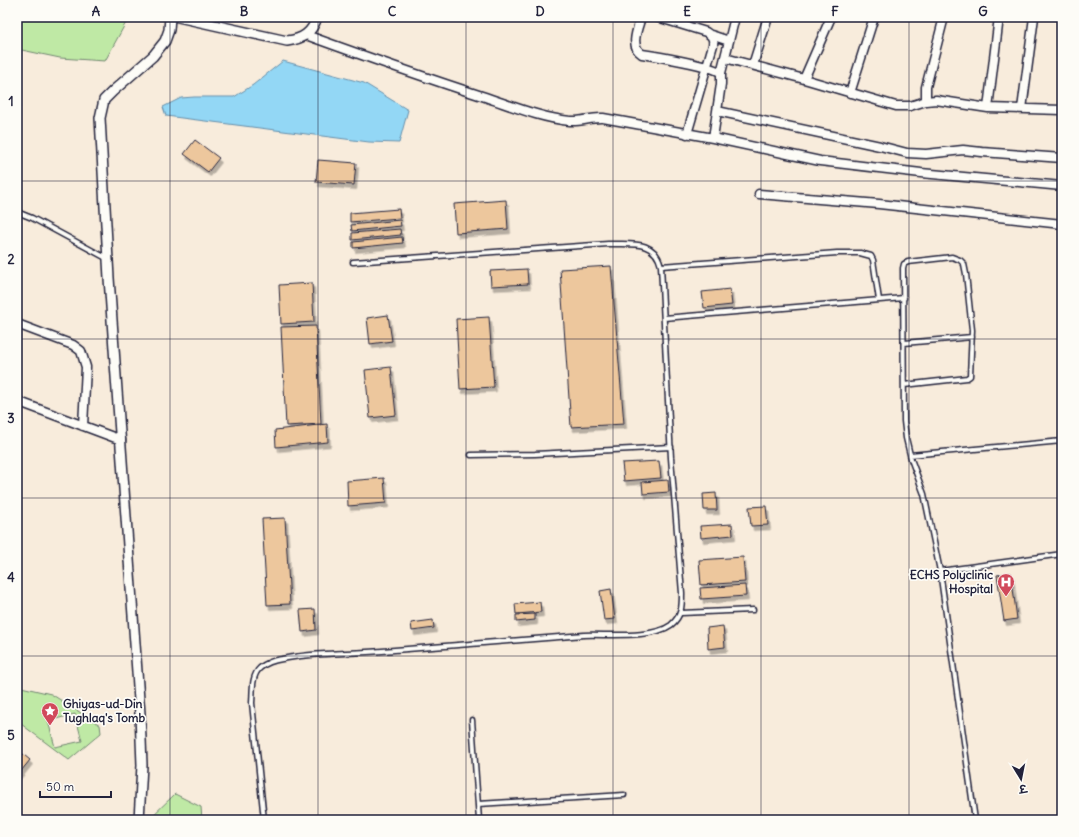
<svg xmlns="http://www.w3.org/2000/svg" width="1079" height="837" viewBox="0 0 1079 837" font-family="Delius,'Playpen Sans Deva',sans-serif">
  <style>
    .green { fill: #bfe9a5; stroke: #708670; fill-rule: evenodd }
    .water { fill: #93d7f5; stroke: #668fab }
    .building { fill: #edc79d; stroke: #22223b; filter: url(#shadow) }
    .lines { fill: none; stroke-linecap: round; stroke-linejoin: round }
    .service-casing { stroke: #22223b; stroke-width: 7 }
    .minor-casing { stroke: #22223b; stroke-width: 11 }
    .tertiary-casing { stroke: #22223b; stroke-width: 12 }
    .service { stroke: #fdfcf7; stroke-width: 4 }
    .minor { stroke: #fdfcf7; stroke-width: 8 }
    .tertiary { stroke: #fdfcf7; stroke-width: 9 }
    .grid { fill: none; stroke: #22223b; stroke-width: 1; stroke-opacity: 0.55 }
    .labels { text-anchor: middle; stroke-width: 3.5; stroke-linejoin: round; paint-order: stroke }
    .poi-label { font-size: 12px; font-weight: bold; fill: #22223b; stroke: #fdfcf7; text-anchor: end }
    .neatline { fill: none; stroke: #22223b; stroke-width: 1.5 }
    .grid-label { font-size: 13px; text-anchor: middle; font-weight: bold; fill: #22223b }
  </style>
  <defs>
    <filter id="shadow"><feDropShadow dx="2.5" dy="4.5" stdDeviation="0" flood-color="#0004"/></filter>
  </defs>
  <rect width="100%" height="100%" fill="#f8ecdc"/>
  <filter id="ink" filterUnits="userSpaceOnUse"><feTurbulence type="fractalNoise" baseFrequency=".025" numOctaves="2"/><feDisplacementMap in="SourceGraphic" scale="8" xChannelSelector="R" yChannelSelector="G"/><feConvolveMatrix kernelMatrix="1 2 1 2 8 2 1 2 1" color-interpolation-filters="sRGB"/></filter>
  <g filter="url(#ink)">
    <path class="green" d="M17 17H129L105 61 60 58 17 49Z
      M17 686 51 694 100 725 101 733 69 760 21 724 17 708ZM75 714 82 741 55 747 48 721Z
      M175 794 201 807 202 820H148Z"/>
    <path class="water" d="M283 61 364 83 408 110 399 143 369 142 166 116 163 107 181 98 194 97H234L253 85Z"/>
    <path class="building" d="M195 140 219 158 208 172 184 154Z
      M318 160 356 163 354 185 316 182Z
      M506 200 508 229 456 233 454 204Z
      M399 209 400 218 350 222V213Z
      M400 220 401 226 352 231 351 225Z
      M400 229 401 235 352 240V233Z
      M402 237 403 243 353 248V242Z
      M611 266 624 424 571 427 560 269Z
      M527 269 528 284 491 286 490 271Z
      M312 283 314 322 281 324 279 285Z
      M730 289 732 305 704 308 702 292Z
      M388 315 392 341 370 344 367 318Z
      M489 317 494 387 460 389 456 319Z
      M316 326 321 424 286 426 281 327Z
      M391 367 396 415 370 418 365 370Z
      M327 424 328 442 276 447 275 430Z
      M659 461 661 478 624 481 622 463Z
      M384 478 386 503 348 506 347 481Z
      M668 480 669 492 643 494 642 482Z
      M716 493 717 510H704L703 494Z
      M766 506 768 525 751 526 749 507Z
      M285 518 290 604 267 605 262 519Z
      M732 524 733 535 701 538 700 526Z
      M743 557 745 582 701 585 699 560Z
      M1011 573 1017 619 1004 621 997 575Z
      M745 585 746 596 701 599 700 588Z
      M611 589 615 619 604 620 600 591Z
      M540 602 541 612 516 614 515 604Z
      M315 609 316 630 302 632 300 610Z
      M535 614V620L516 622V615Z
      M433 620 434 628 412 631 411 623Z
      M723 626 725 647 708 649 707 628Z
      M18 750 30 760 17 776V752Z"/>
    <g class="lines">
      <g class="service-casing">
        <path id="service" d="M17 212 32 218 108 259
          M661 266 837 253H860L871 256 873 260 879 300
          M664 318 904 298
          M904 343 972 337
          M904 385 967 378 970 376 972 330 966 274 964 264 960 260 952 257 908 262 904 264 903 268 904 421 906 438 911 459 924 494 940 571 975 820
          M471 455 535 454 671 447
          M910 455 1062 441
          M940 571 1062 554
          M681 613 753 610
          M472 720 479 820
          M478 804 624 795
          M264 820 252 703C253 692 251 676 260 668 266 663 275 660 282 659 314 652 349 654 382 651 449 646 517 640 584 635 607 634 652 639 671 625 682 616 682 606 682 593L671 458 661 266C655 239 630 245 608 244L353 262"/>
      </g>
      <g class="minor-casing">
        <path id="minor" d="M641 17C638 28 629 46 642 54 656 56 714 66 721 73V84L713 138
          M657 17 706 32C712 36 714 38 713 45L687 134
          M306 35C364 56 423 77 482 96 510 105 540 118 570 121 581 122 592 117 603 118L713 138 820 161 921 173 1062 186
          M711 35 729 41
          M725 58 804 79 896 106H910L926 101 936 100 988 108 1062 110
          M753 65 768 17
          M721 73 735 17
          M804 79 831 17
          M850 93 874 17
          M926 101V87L944 17
          M988 108 999 17
          M1022 109 1034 17
          M717 111 880 146 907 153 926 154 963 150 982 152 1062 158
          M759 194 879 204 1062 224
          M17 324 73 345 81 351 86 367 83 426
          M17 401 121 440"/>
      </g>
      <g class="tertiary-casing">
        <path id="tertiary" d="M178 17 287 41C303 39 312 33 317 17
          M139 820 142 765 140 714 109 278 100 118 104 100 113 91 153 56 165 41 169 30 170 17"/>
      </g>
      <use href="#service" class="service"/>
      <use href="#minor" class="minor"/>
      <use href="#tertiary" class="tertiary"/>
    </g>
  </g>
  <path class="grid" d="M170 17V820M318 17V820M466 17V820M613 17V820M761 17V820M909 17V820M17 181H1062M17 339H1062M17 498H1062M17 656H1062"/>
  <defs>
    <g id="hospital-pin" transform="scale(0.9)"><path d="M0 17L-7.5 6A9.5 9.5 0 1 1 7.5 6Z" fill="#d1495b" stroke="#fdfcf7"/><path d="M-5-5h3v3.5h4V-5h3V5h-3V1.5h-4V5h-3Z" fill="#fff"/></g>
    <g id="sight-pin" transform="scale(0.9)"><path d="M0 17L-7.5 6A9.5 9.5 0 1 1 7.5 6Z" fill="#d1495b" stroke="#fdfcf7"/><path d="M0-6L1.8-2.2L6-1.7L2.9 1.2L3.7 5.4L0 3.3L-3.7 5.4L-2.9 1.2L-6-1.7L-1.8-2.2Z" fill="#fff"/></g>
  </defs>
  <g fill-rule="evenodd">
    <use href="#hospital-pin" x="1006" y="582"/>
    <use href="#sight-pin" x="50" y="711"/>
  </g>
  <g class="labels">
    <g class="poi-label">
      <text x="993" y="579">ECHS Polyclinic<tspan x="993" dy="14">Hospital</tspan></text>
      <text x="63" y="708" text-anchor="start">Ghiyas-ud-Din<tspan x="63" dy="14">Tughlaq's Tomb</tspan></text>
    </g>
  </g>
  <rect width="1079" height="837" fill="none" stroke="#fdfcf7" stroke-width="44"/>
  <g transform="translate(1021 779) rotate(170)" stroke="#fdfcf7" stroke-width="3" paint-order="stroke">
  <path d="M0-3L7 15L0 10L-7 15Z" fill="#22223b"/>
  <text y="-6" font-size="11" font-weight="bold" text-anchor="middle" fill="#22223b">उ</text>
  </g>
  <path d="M40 791v6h71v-6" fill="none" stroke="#22223b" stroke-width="2"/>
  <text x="46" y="791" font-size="12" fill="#22223b" stroke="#fdfcf7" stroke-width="3" paint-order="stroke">50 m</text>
  <rect x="22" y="22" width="1035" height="793" class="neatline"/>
  <g class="grid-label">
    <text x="96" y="16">A</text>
    <text x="244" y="16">B</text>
    <text x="392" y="16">C</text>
    <text x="540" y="16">D</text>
    <text x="687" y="16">E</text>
    <text x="835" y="16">F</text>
    <text x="983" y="16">G</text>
    <text x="11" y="106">1</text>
    <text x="11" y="264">2</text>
    <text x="11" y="423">3</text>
    <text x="11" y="582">4</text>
    <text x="11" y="740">5</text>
  </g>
</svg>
